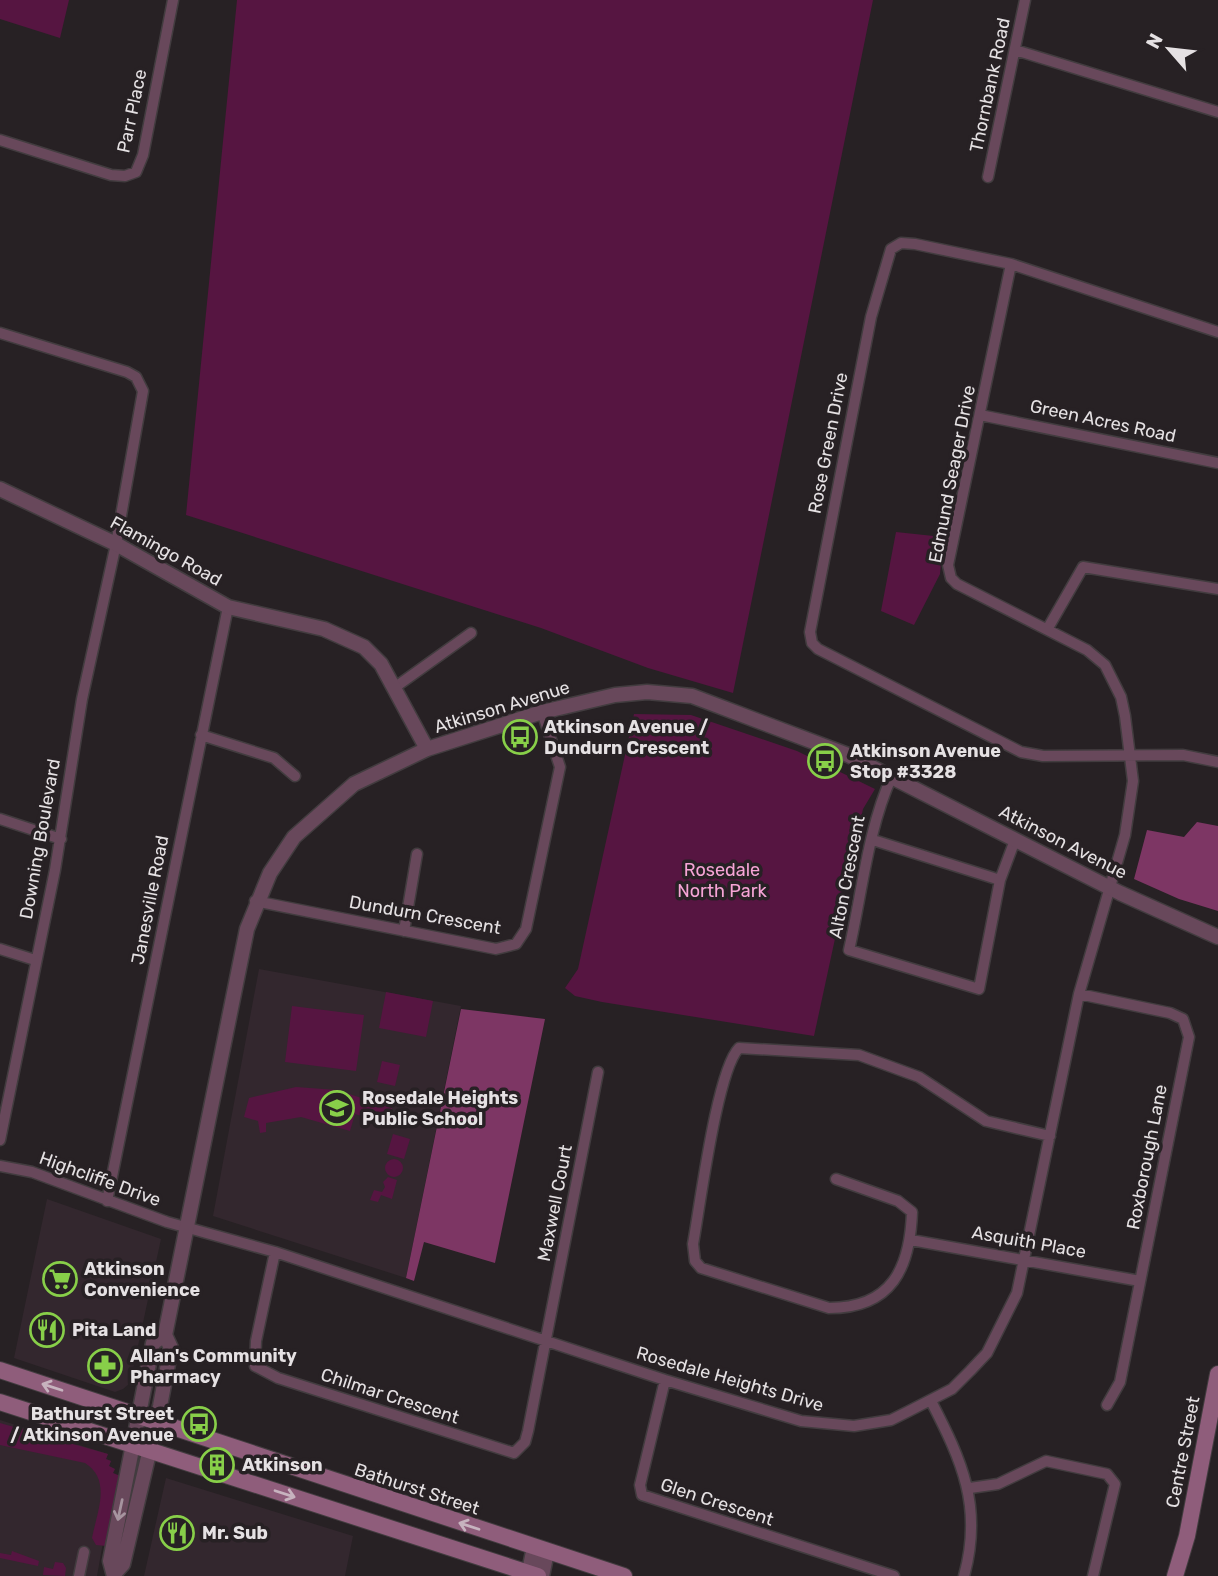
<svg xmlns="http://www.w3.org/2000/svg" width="1218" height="1576" viewBox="0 0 1218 1576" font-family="Rubik,sans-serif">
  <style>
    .built { fill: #33272e }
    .green { fill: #561541 }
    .water { fill: #7d3664 }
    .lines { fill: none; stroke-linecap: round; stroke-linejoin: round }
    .minor-casing { stroke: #423c3f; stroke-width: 13 }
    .tertiary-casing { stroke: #423c3f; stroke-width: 17 }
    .secondary-casing { stroke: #423c3f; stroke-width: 18 }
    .minor { stroke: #68485b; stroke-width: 10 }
    .tertiary { stroke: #68485b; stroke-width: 14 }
    .secondary { stroke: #8f5d7b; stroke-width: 16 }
    .oneway { stroke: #c7b3bf }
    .oneway2 { stroke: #a6949f }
    .labels { text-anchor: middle; stroke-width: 7; stroke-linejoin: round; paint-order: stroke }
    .street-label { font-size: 18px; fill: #e5e1e3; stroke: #272124 }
    .poi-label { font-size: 18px; font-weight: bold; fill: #e5e1e3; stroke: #272124; text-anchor: start }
    .park-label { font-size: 18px; fill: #f6a4d6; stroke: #272124 }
  </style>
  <rect width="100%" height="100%" fill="#272124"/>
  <path class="built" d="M259 969 461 1006 406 1278 213 1216Z
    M47 1199 161 1239 130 1383 123 1389 115 1392 14 1358Z
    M0 1420 108 1454 106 1459 111 1461 109 1466 115 1469 113 1473 115 1475 97 1576H0Z
    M166 1478 353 1536 345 1576H144Z"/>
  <path class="green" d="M0 0H69L60 38 0 19Z
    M237 0H873L733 693 648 668 541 628 186 515Z
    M896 532 943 537 940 574 914 625 881 611Z
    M634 714 691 715 797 751 875 789 863 809 814 1036 602 1002 575 996 565 988 578 969Z
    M386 992 433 1001 426 1037 379 1028Z
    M292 1006 364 1015 356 1071 285 1062Z
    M382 1061 400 1065 395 1086 377 1082Z
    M296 1087 337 1090 392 1108 390 1125 355 1114 350 1131 301 1117 266 1123V1132L260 1133 258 1121 244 1117 249 1098Z
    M393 1134 410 1139 404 1159 387 1154Z
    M385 1168a9 9 0 1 1 18 0a9 9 0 1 1-18 0Z
    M388 1177 397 1180 392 1199 381 1195 378 1202 370 1200 374 1190 382 1192 385 1187 383 1182Z
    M0 1423 108 1454 106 1459 111 1461 109 1466 115 1469 113 1473 123 1477 106 1546 96 1545 92 1538C97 1512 112 1480 85 1463L0 1445Z
    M12 1551 39 1561 38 1566 0 1558V1553L11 1555Z
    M55 1562 63 1563 66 1568 65 1576 43 1575 44 1567 53 1569Z"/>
  <path class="water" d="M1197 822 1218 826V911L1179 899 1134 879 1147 830 1184 837Z
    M461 1009 545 1019 495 1263 424 1242 414 1281 406 1278Z"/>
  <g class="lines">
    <g class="minor-casing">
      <path id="minor" d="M1015 50 1218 112
        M0 140 111 175 125 176 136 172 143 155 173 0
        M988 177 1025 0
        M1218 332 1011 264 915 244 901 243 891 249 871 317 810 632 812 643 818 649 1021 752 1043 756 1183 755 1218 762
        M0 333 127 372 136 377 143 391 116 544 82 699 55 870 0 1140
        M980 415 1218 463
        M1048 628 1083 567 1218 589
        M394 688 471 633
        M201 735 274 758 295 776
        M892 776C868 828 862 893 849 950L979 989 1000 880 1015 840
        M0 819 61 839
        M873 840 1000 880
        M255 901 496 949 516 944 526 929 560 767 542 712
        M404 931 417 854
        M0 949 35 960
        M1079 994 1170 1013 1183 1019 1189 1037 1120 1382 1107 1405
        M0 1166 32 1172 167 1222 275 1252 665 1380 801 1421 854 1426 891 1420 909 1411 952 1389 970 1371 987 1353 1017 1293 1079 994 1125 835 1133 781 1125 716 1121 697 1105 665 1087 650 957 584 951 578 948 565 1011 264
        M836 1179 898 1201 912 1212C910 1268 892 1308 829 1308L701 1268 695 1261 693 1244C700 1206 717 1070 739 1048L859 1055 919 1077 986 1121 1050 1136
        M107 1201 228 607
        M911 1240 1140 1281
        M275 1252 256 1341 255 1366 278 1378 514 1453 525 1442 528 1431 598 1072
        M665 1380 640 1485 642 1495 894 1576
        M931 1401C962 1461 983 1507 964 1576
        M970 1488 998 1484 1046 1461 1107 1474 1115 1484 1093 1576
        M79 1576 84 1552"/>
    </g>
    <g class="tertiary-casing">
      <path id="tertiary" d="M0 489 116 544 228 607 324 629 364 647 381 664 427 749
        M115 1573 123 1564 160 1406 171 1348 165 1335 247 929 270 873 294 837 354 784 427 749 542 712 615 695 647 692 692 696 848 755 1120 893 1218 937
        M114 1576 110 1561 153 1343 165 1335
        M528 1576 534 1547
        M542 1576 547 1552"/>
    </g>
    <g class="secondary-casing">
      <path id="secondary" d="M0 1370 624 1576
        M0 1402 538 1576
        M1175 1576 1187 1536 1218 1374"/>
    </g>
    <use href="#minor" class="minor"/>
    <use href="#tertiary" class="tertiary"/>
    <use href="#secondary" class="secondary"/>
  </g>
  <defs><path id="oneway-shaft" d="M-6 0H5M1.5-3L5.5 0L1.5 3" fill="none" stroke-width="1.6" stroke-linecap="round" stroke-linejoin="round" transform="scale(1.75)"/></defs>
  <g class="oneway">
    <use href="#oneway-shaft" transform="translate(52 1387) rotate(-162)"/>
    <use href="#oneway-shaft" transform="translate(285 1494) rotate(18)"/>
    <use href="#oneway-shaft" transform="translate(469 1526) rotate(-162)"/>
  </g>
  <use class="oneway2" href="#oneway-shaft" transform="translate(120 1510) rotate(102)"/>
  <defs>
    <g id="bus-ring" transform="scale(1.75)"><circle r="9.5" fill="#272124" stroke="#88cf49" stroke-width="1.5"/><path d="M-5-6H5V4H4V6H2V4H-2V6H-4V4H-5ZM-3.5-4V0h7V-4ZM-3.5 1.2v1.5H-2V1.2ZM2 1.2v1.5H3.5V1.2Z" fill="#88cf49"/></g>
    <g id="school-ring" transform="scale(1.75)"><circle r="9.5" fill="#272124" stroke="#88cf49" stroke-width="1.5"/><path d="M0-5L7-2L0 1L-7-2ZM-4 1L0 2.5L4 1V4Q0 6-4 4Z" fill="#88cf49"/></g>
    <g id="supermarket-ring" transform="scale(1.75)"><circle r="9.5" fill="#272124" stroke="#88cf49" stroke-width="1.5"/><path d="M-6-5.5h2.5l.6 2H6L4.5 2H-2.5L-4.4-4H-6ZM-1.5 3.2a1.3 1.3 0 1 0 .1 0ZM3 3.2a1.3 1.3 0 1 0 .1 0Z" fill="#88cf49"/></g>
    <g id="restaurant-ring" transform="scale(1.75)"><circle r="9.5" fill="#272124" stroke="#88cf49" stroke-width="1.5"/><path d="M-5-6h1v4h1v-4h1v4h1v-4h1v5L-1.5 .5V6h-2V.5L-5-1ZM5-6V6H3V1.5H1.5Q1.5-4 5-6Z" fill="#88cf49"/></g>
    <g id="pharmacy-ring" transform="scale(1.75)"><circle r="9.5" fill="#272124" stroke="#88cf49" stroke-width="1.5"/><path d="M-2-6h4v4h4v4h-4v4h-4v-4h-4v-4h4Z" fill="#88cf49"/></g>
    <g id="building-ring" transform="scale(1.75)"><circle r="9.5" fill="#272124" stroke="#88cf49" stroke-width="1.5"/><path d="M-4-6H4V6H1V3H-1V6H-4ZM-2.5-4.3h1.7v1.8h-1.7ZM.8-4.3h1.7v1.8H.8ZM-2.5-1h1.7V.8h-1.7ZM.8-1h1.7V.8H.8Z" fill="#88cf49"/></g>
  </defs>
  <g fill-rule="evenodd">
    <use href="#bus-ring" x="520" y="737"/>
    <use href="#bus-ring" x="825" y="761"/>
    <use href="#school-ring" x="337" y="1108"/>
    <use href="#supermarket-ring" x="60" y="1279"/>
    <use href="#restaurant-ring" x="47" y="1330"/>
    <use href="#pharmacy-ring" x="105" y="1366"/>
    <use href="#bus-ring" x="199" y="1424"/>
    <use href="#building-ring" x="217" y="1465"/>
    <use href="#restaurant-ring" x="177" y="1533"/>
  </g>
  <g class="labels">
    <g class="street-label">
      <text transform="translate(990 85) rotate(-78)" y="6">Thornbank Road</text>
      <text transform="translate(132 111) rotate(-78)" y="6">Parr Place</text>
      <text transform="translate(1103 421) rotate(12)" y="6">Green Acres Road</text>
      <text transform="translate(828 443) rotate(-79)" y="6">Rose Green Drive</text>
      <text transform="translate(952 474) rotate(-79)" y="6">Edmund Seager Drive</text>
      <text transform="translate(166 551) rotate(29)" y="6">Flamingo Road</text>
      <text transform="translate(502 707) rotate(-17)" y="6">Atkinson Avenue</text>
      <text transform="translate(40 839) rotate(-80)" y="6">Downing Boulevard</text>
      <text transform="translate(1063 842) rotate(27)" y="6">Atkinson Avenue</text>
      <text transform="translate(847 877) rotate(-79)" y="6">Alton Crescent</text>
      <text transform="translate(150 900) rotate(-79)" y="6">Janesville Road</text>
      <text transform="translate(425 915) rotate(10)" y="6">Dundurn Crescent</text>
      <text transform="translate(1147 1157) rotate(-79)" y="6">Roxborough Lane</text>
      <text transform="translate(100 1179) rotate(20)" y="6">Highcliffe Drive</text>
      <text transform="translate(555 1203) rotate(-79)" y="6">Maxwell Court</text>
      <text transform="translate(1029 1242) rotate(10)" y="6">Asquith Place</text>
      <text transform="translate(730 1379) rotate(16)" y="6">Rosedale Heights Drive</text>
      <text transform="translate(390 1396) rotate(18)" y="6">Chilmar Crescent</text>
      <text transform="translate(1183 1452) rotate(-79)" y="6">Centre Street</text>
      <text transform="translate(417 1489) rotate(18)" y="6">Bathurst Street</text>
      <text transform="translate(717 1502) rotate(18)" y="6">Glen Crescent</text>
    </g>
    <g class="poi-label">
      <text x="544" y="733">Atkinson Avenue /<tspan x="544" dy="21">Dundurn Crescent</tspan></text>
      <text x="850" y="757">Atkinson Avenue<tspan x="850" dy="21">Stop #3328</tspan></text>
      <text x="362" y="1104">Rosedale Heights<tspan x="362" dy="21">Public School</tspan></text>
      <text x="84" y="1275">Atkinson<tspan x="84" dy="21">Convenience</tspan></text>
      <text x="72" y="1336">Pita Land</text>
      <text x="130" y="1362">Allan's Community<tspan x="130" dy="21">Pharmacy</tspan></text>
      <text x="174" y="1420" text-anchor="end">Bathurst Street<tspan x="174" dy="21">/ Atkinson Avenue</tspan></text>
      <text x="242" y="1471">Atkinson</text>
      <text x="202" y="1539">Mr. Sub</text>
    </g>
    <g class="park-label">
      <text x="722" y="876">Rosedale<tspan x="722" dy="21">North Park</tspan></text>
    </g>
  </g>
  <g transform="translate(1169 49) rotate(298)" stroke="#272124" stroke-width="5" paint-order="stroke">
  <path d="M0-5L12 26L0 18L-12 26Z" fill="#e5e1e3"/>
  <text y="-10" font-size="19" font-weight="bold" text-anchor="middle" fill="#e5e1e3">N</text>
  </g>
</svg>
